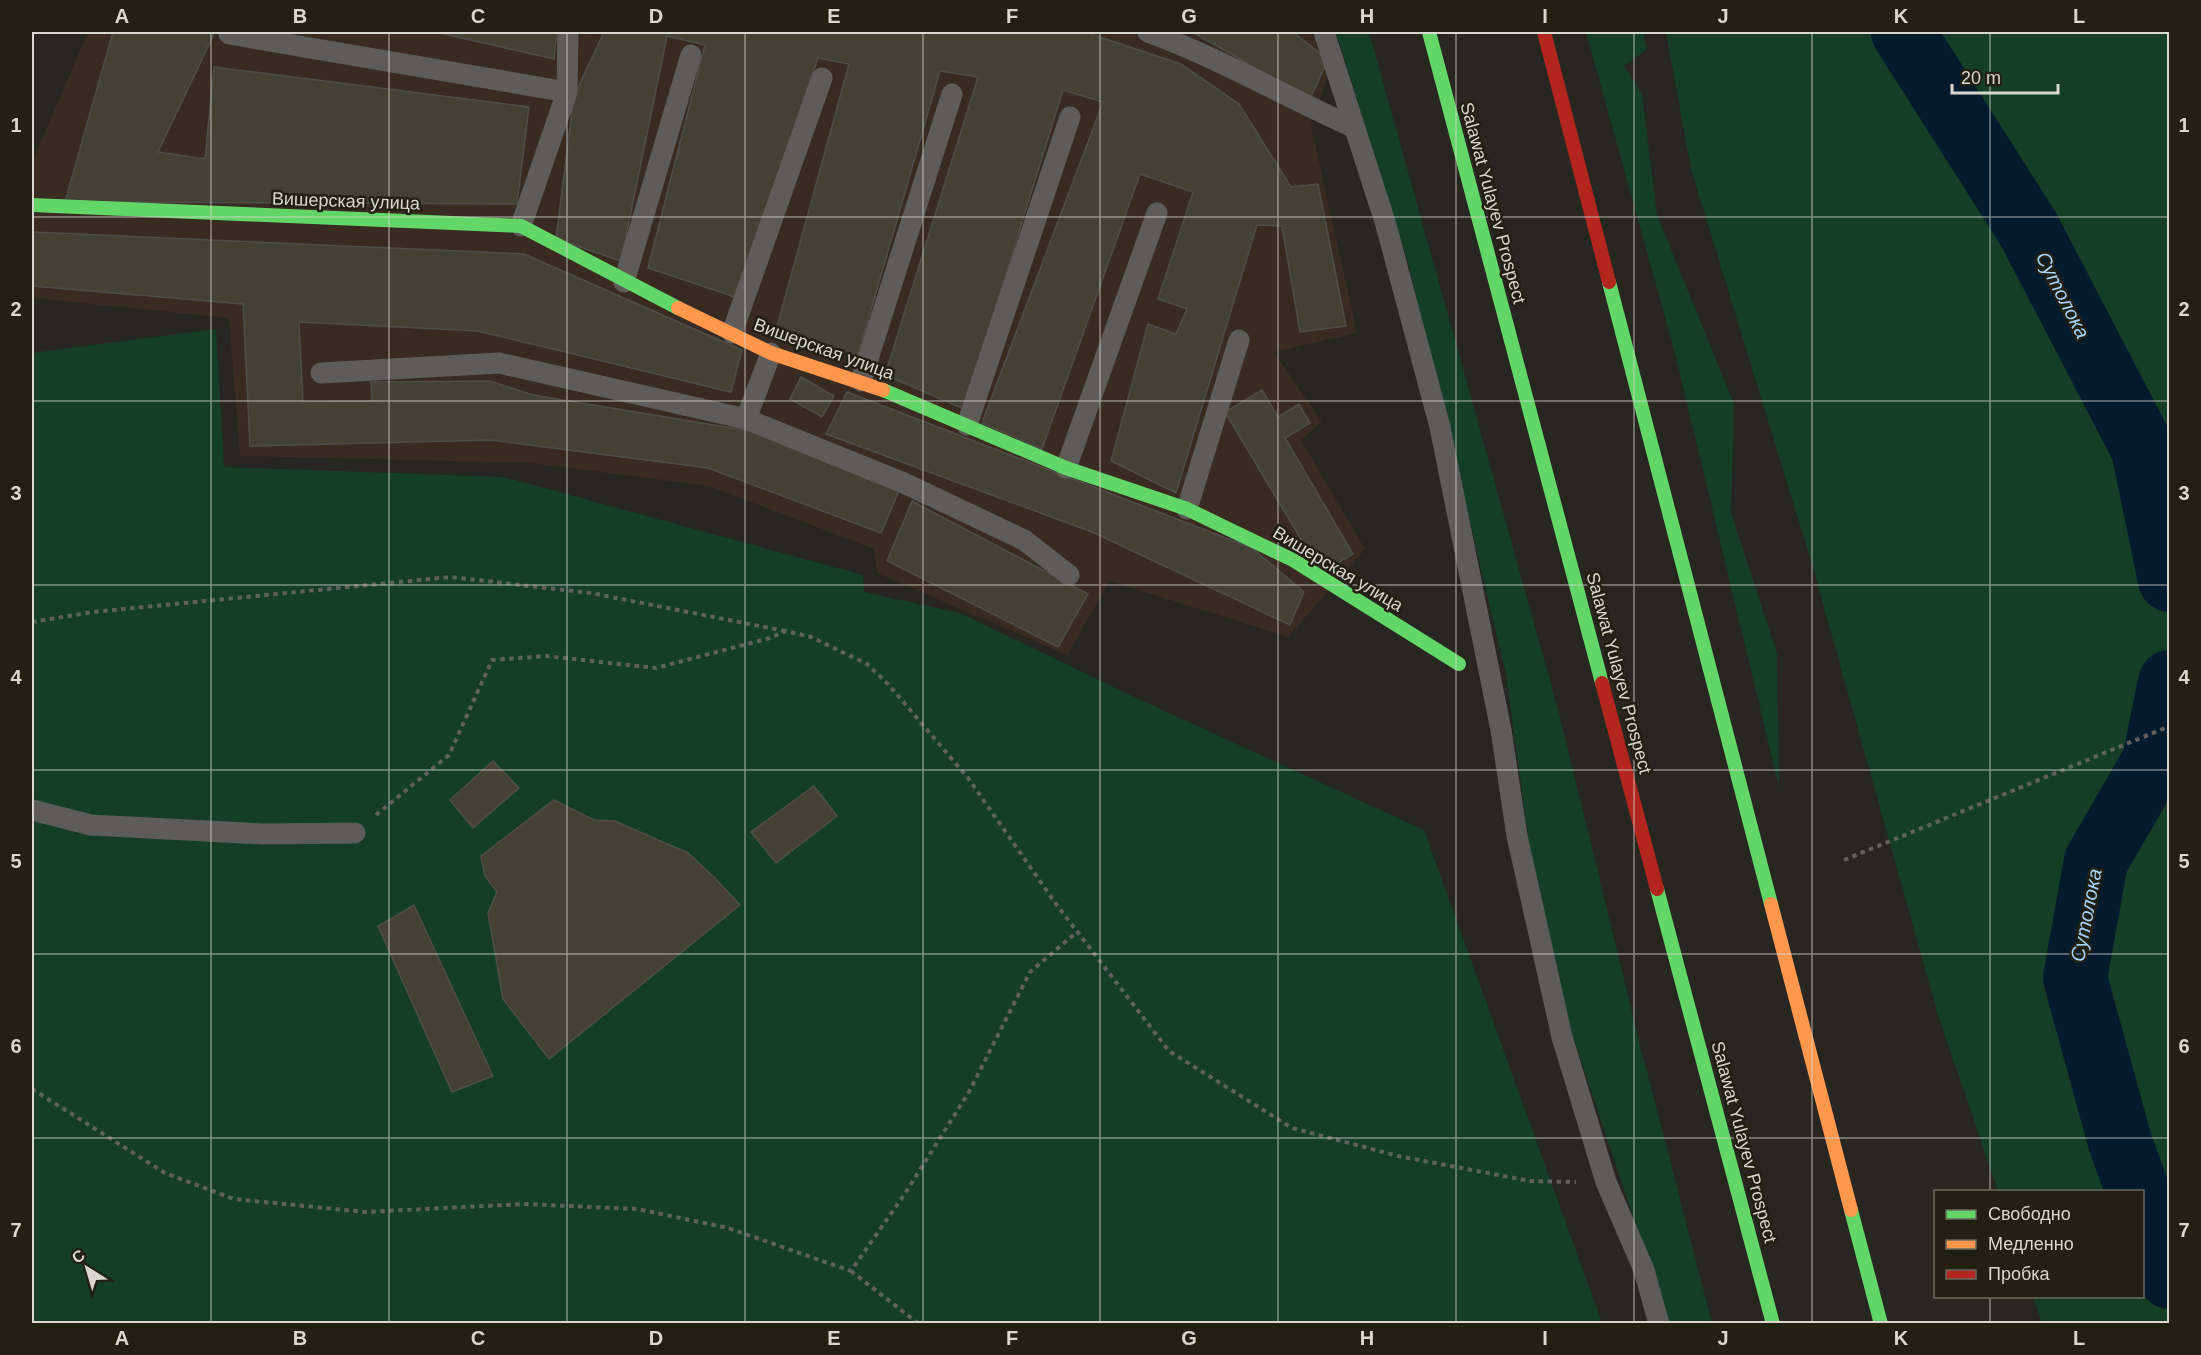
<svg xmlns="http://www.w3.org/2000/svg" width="2201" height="1355" viewBox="0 0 2201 1355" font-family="Helvetica,sans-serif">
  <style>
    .industrial { fill: #392b21 }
    .green { fill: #143e26 }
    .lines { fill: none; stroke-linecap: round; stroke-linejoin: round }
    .river { stroke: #041b2d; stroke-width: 64 }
    .building { fill: #444134; stroke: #4f4d49; stroke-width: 1.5 }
    .path { stroke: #61605d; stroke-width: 4; stroke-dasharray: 4.5 4.5; stroke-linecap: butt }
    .lane { stroke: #5e5c59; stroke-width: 21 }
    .fast { stroke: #63d668; stroke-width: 14 }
    .slow { stroke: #ff974d; stroke-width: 14 }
    .jam { stroke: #b3261e; stroke-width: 14 }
    .grid { fill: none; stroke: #d9d7cf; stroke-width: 1.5; stroke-opacity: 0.55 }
    .labels { text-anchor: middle; stroke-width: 5; stroke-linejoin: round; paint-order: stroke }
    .street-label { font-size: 18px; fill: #d9d7cf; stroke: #221f13 }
    .water-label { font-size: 20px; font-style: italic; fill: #a6d5fb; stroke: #221f13 }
    .neatline { fill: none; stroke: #d9d7cf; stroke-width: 2 }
    .grid-label { font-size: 20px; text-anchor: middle; font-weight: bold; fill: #d9d7cf }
  </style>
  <rect width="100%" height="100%" fill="#282620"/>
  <path class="industrial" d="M88 32H1308L1335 54 1311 126 1357 333 1274 352 1322 422 1301 440 1365 549 1288 637 1110 581 1067 655 877 573 874 549 709 486 530 463 240 456 229 318 32 298V162Z"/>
  <path class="green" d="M1336 32H1369L1559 713 1638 1037 1712 1323H1669L1571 1031 1530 851 1506 674 1410 270Z
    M1586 32H1643L1647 49 1624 66 1642 94 1657 215 1734 404 1731 513 1777 653 1779 787 1675 353Z
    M1666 32H2169V1323H2042L2033 1297 2142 1296V1192L1998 1191 1938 1015 1811 561 1691 169Z
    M216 329 224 467 504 477 863 575 864 592 960 613 1130 695 1424 830 1602 1323H32V353Z"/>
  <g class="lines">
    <path class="river" d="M1903 32 2029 230 2143 449 2170 580
      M2138 1192 2120 1142 2075 978 2096 861 2154 761 2170 682
      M2142 1203 2170 1277"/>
  </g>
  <path class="building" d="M113 32H215L158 152 205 159 214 67 529 107 517 204 65 202Z
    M435 32H557L554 59Z
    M604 32H1085L1181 64 1239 104 1291 187 1318 184 1346 326 1300 332 1282 226 1257 225 1176 493 1111 461 1148 324 1176 334 1187 309 1158 299 1193 192 1140 174 1042 449 982 423 1103 102 1063 90 964 409 885 375 978 77 940 71 858 355 775 334 849 64 818 58 735 297 648 268 705 45 667 36 621 261 556 239 574 96Z
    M1192 32H1293L1328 60 1310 99Z
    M32 232 524 254 742 350 731 392 478 331 299 322 303 402 372 401 371 382 490 381 533 395 768 434 899 491 881 533 708 468 491 440 250 446 243 304 32 286Z
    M801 377 834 396 822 417 790 399Z
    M1262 390 1278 417 1299 404 1310 423 1285 438 1353 554 1321 573 1225 412Z
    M847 392 1252 548 1304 592 1290 625 1092 532 826 434Z
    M912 501 1088 594 1058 647 887 561Z
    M493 761 519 788 473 828 450 800Z
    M814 786 837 816 776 863 751 832Z
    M554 800 594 820 615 821 688 853 715 878 740 905 549 1059 503 999 488 913 497 892 485 876 481 856Z
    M414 905 493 1076 452 1092 378 926Z"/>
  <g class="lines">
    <path class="path" d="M32 622 93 612 450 577 591 593 785 631
      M376 815 449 755 492 660 546 656 656 668 770 638 786 631 811 637 867 664 888 684 968 778 1056 904 1169 1051 1292 1128 1398 1156 1530 1181 1576 1182
      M1844 860 2170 726
      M32 1089 165 1173 234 1199 365 1212 524 1204 637 1209 728 1228 851 1271 906 1192 969 1092 1030 972 1077 932
      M851 1271 919 1324"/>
    <path class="lane" d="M1148 32C1220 58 1285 97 1355 128
      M1324 32 1386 225 1440 427 1501 730 1517 836 1562 1037 1606 1182 1644 1270 1659 1324
      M229 34 567 92
      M521 226 567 92 568 32
      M624 282 691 55
      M732 333 822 78
      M771 353 746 419 904 483 1024 540 1069 575
      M321 373 499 363 746 419
      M861 381 952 94
      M967 425 1070 117
      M1066 468 1157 213
      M1187 509 1239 340
      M32 810 91 825 263 834 355 833"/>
    <path class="fast" d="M1429 32 1602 683
      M32 205 521 226 678 308
      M1609 282 1771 904
      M883 390 1066 468 1187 509 1293 560 1459 664
      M1657 889 1773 1324
      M1851 1210 1881 1324"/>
    <path class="slow" d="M678 308 771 353 883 390
      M1771 904 1851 1210"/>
    <path class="jam" d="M1544 32 1609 282
      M1602 683 1657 889"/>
  </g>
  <path class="grid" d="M211 32V1324M389 32V1324M567 32V1324M745 32V1324M923 32V1324M1100 32V1324M1278 32V1324M1456 32V1324M1634 32V1324M1812 32V1324M1990 32V1192M32 217H2170M32 401H2170M32 585H2170M32 770H2170M32 954H2170M32 1138H2170M1990 1296V1324"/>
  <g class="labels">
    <g class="street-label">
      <text transform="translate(346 201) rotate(2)" y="6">Вишерская улица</text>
      <text transform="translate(1493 203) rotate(75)" y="6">Salawat Yulayev Prospect</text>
      <text transform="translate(824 349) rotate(20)" y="6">Вишерская улица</text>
      <text transform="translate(1338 569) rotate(31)" y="6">Вишерская улица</text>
      <text transform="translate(1619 673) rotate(75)" y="6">Salawat Yulayev Prospect</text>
      <text transform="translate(1744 1142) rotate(75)" y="6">Salawat Yulayev Prospect</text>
    </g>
    <g class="water-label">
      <text transform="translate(2063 295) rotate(63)" y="7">Сутолока</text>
      <text transform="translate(2086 915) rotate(-79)" y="7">Сутолока</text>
    </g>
  </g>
  <rect width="2201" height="1355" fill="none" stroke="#221f13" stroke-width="66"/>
  <rect x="1934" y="1190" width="210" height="108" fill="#221f13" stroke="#6b695e" stroke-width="1.5"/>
  <rect x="1946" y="1210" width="30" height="9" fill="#63d668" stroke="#6b695e" stroke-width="1.5"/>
  <text x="1988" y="1220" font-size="18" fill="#d9d7cf">Свободно</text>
  <rect x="1946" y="1240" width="30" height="9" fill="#ff974d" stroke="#6b695e" stroke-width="1.5"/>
  <text x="1988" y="1250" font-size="18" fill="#d9d7cf">Медленно</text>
  <rect x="1946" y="1270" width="30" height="9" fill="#b3261e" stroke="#6b695e" stroke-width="1.5"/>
  <text x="1988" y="1280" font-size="18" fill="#d9d7cf">Пробка</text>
  <g transform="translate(87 1268) rotate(323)" stroke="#221f13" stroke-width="4.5" paint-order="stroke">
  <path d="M0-4.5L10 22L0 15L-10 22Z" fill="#d9d7cf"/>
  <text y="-9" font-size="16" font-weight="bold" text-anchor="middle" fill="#d9d7cf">С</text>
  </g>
  <path d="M1952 84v9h106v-9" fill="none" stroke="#d9d7cf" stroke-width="3"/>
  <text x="1961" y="84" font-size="18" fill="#d9d7cf" stroke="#221f13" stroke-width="4.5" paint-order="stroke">20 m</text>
  <rect x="33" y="33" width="2135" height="1289" class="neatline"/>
  <g class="grid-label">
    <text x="122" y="23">A</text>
    <text x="300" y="23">B</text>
    <text x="478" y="23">C</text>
    <text x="656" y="23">D</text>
    <text x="834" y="23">E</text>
    <text x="1012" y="23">F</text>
    <text x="1189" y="23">G</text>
    <text x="1367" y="23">H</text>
    <text x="1545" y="23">I</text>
    <text x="1723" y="23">J</text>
    <text x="1901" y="23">K</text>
    <text x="2079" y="23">L</text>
    <text x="16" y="132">1</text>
    <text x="2184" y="132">1</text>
    <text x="16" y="316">2</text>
    <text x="2184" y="316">2</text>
    <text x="16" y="500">3</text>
    <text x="2184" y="500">3</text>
    <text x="16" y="684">4</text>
    <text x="2184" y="684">4</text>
    <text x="16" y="868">5</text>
    <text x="2184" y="868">5</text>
    <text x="16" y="1053">6</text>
    <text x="2184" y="1053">6</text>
    <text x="16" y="1237">7</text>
    <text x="2184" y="1237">7</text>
    <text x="122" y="1345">A</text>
    <text x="300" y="1345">B</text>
    <text x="478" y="1345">C</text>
    <text x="656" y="1345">D</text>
    <text x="834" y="1345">E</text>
    <text x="1012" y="1345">F</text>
    <text x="1189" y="1345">G</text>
    <text x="1367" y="1345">H</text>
    <text x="1545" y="1345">I</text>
    <text x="1723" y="1345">J</text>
    <text x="1901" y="1345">K</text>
    <text x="2079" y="1345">L</text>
  </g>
</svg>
